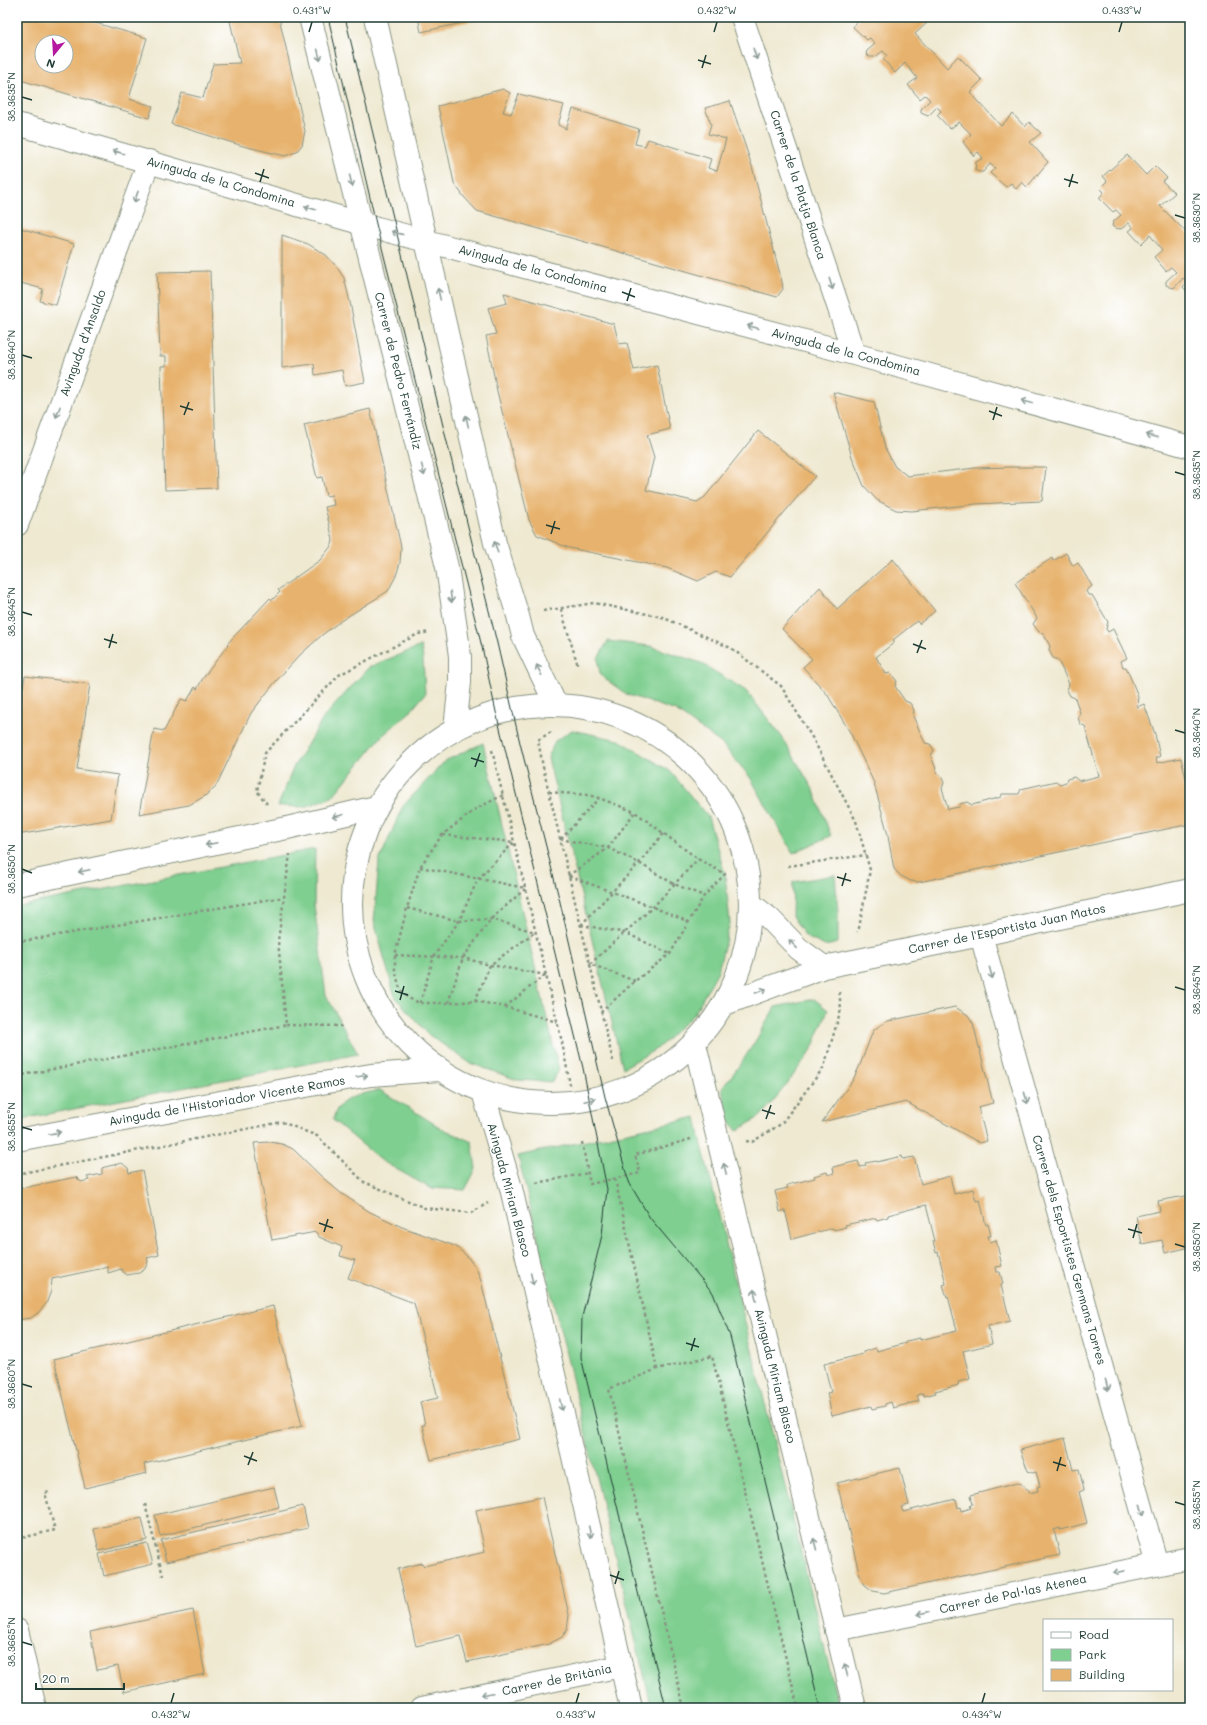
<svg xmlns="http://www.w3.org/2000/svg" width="1207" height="1725" viewBox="0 0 1207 1725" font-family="Mali,sans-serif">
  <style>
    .green { fill: #7fcf90; stroke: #4f8662 }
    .building { fill: #e7b26d; fill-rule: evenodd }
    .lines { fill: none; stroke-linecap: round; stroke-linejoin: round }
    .street-casing { stroke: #879382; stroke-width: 24 }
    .secondary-casing { stroke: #879382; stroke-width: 24 }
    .path { stroke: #879382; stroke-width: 2.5; stroke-dasharray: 3 3; stroke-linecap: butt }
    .street { stroke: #fff; stroke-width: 22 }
    .secondary { stroke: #fff; stroke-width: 22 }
    .tram { stroke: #1f3d34; stroke-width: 1 }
    .oneway { stroke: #8f9e9a }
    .ticks { fill: none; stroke: #1f3d34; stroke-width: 1.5 }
    .labels { text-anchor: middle; stroke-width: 3; stroke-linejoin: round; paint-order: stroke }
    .street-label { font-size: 12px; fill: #1f3d34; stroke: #fff }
    .neatline { fill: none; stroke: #1f3d34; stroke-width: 1.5 }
    .ticks-label { font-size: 10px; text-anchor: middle; fill: #1f3d34 }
  </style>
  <rect width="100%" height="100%" fill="#fff"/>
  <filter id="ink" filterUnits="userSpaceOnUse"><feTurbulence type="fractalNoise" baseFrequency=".025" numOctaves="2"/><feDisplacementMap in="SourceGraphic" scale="8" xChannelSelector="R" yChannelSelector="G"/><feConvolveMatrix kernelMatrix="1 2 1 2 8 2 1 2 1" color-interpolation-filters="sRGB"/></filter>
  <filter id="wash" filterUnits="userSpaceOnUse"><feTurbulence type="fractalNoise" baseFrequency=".012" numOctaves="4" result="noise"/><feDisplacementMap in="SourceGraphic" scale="16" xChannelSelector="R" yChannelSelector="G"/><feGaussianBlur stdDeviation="0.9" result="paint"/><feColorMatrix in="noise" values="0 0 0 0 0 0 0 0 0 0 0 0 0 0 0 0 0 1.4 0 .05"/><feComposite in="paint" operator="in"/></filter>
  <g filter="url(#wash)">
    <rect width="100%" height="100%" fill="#efe9d1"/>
    <path class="green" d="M608 641 650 646 701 663 746 691 782 737 814 791 831 836 793 853 750 777 722 744 676 711 626 694 600 675 598 658Z
      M421 646 423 659 425 694 410 712 382 736 332 797 305 807 278 806 294 766 324 717 369 667Z
      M572 730 619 740 670 771 708 817 725 874 730 923 718 971 694 1014 658 1048 623 1068 548 758 555 741Z
      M483 743 559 1070 552 1082 517 1080 470 1063 429 1035 395 997 374 921 379 861 403 806 445 761Z
      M315 849 314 905 326 995 358 1054 17 1120V906Z
      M835 875 838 912V943L825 946 806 937 792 916 793 882Z
      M814 999 828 1010 811 1051 787 1084 761 1116 737 1131 728 1119 722 1088C743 1063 759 1036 775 1007Z
      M380 1090 441 1128 472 1142 476 1169 465 1190 430 1188 382 1161 333 1120C337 1097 361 1094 380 1090Z
      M696 1117 700 1137 839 1708H652L518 1156Z"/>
    <g id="blocks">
      <path class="building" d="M17 17H75L147 38 129 99 153 106 149 118 17 79ZM42 42H66V66H42Z
        M229 17H279L305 131 302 145 296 152 285 156 243 146 171 124 182 93 203 98 213 64 240 63Z
        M418 17H485V18L421 32Z
        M856 17H924L929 21 915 34 947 68 958 56 982 80 970 92 1001 126 1013 114 1025 127 1029 122 1041 133 1030 142 1048 162 1027 187 1022 182 1016 189 1011 183 1006 187 990 173 995 168 990 164 983 172H979L975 170 976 162 983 158 978 152 974 156 963 142 971 134 959 122 950 129 937 115 941 111 937 107 928 116 921 113V109L930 100 925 95 920 99 908 85 917 78 905 63 895 73 883 59 887 56 883 51 875 57H869L866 54 867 51 875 44 870 38 867 40 853 27 858 20Z
        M503 89 510 93 503 112 511 114 519 94 564 105 558 125 566 129 573 109 639 129 635 144 645 146 648 139 711 159 708 168 717 171 726 139 708 134 711 124 705 108 730 101 752 166 782 282 783 289 777 297 477 211 464 197 454 183 438 106Z
        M1127 155 1146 175 1155 166 1167 178 1162 181 1175 193 1160 206 1190 236V295L1183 287 1187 282 1183 278 1174 288 1170 287 1166 285V281L1176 272 1171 267 1166 271 1154 257 1162 250 1150 235 1141 244 1129 231 1133 228 1129 223 1121 229 1115 228 1112 226 1113 222 1121 215 1116 210 1113 212 1099 198 1104 192 1100 188 1107 181 1103 176Z
        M17 227 74 244 56 305 40 301 43 289 17 282Z
        M282 235 308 244 326 255 336 266 344 278 350 302 365 382 345 386 342 370 315 375 314 364 282 368Z
        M210 271 217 488 165 490 161 366H166V356H160L157 272Z
        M504 293 614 324 619 344 627 343 634 370 657 365 670 429 647 435 654 457 646 490 697 502 705 497 758 431 815 476 730 577 716 572 698 581 667 568 569 548 537 535 529 520 497 391 486 336 496 334 488 308 507 303Z
        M833 392 874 402 885 448 895 467 908 476 975 468 1011 467H1046L1042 501 976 504 912 511 896 510 877 500 864 486 852 457Z
        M370 409 401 547 400 563 396 576 388 591 342 620 322 635 300 655 276 681 251 713 216 786 205 796 189 805 139 814 154 729 164 731 181 699 187 701 195 687 197 689 203 678 228 645 227 644 270 598 272 600 280 592 278 590 320 560 332 545 333 540 325 507 334 505 332 495 326 496 322 477 317 478 304 425Z
        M1066 553 1073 566 1078 563 1092 586 1086 591 1088 595H1092L1108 622 1106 629 1108 632 1113 629 1127 658 1121 661 1123 667H1126L1138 696 1137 707 1144 704 1155 734 1160 757H1156L1157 763 1181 758 1190 795V824L919 882 911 881 901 876 894 869 887 831 874 783 851 734 827 694 803 667 812 659 782 629 820 587 837 609 893 559 935 611 919 624 917 621 893 640 895 642 876 657 886 674 890 673 897 681 895 686 905 701 910 703 914 710 913 716 925 743 930 744 934 750 931 756 938 774 941 775 944 783 942 788 948 809 959 807 960 804 967 802 972 805 1001 797 1002 794H1019L1021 789 1056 781 1060 784 1066 782 1067 779 1074 777 1079 781 1099 776 1085 726 1080 724 1078 717 1080 713 1075 698 1070 696 1067 690 1069 684 1058 660 1053 658 1049 650 1050 646 1043 633 1039 632 1033 624 1037 618 1015 583 1052 558 1053 561Z
        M25 676 90 684 77 769 118 775 111 819 17 835V711H19Z
        M955 1007 968 1015 973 1023 993 1103 978 1107 987 1141 980 1143 906 1102 822 1122 853 1080 860 1065 873 1031 879 1026 888 1021Z
        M270 1142 282 1144 293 1149 323 1178 342 1194 370 1212 402 1227 455 1246 467 1256 477 1270 481 1281 520 1439 431 1460 422 1425H425L420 1402 438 1398 414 1303 348 1278 355 1260 340 1256 342 1247 319 1237 316 1232 272 1240 254 1143Z
        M902 1156 903 1159 914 1157 921 1184 950 1176 954 1194 973 1189 976 1201 980 1200 986 1225 988 1224 991 1236H988L990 1242 996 1240 1002 1266 996 1267 997 1272H1000L1003 1284 1001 1285 1010 1321 988 1326 992 1344 963 1351 970 1379 958 1382 959 1385 935 1391 936 1393 924 1396 923 1393 917 1395 919 1401 893 1408 891 1402 885 1404V1406L872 1409 871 1406 832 1416 827 1393 831 1392 824 1364 863 1354V1352L876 1348 877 1351 906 1343V1341L920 1338V1340L957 1331 948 1296 947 1297 943 1285 946 1284 938 1252 936 1253 933 1241H935L926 1205 888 1215V1217L877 1220 876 1218 845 1225 846 1227 834 1230 833 1228 792 1239 785 1210 780 1212 775 1191 788 1188 787 1185 815 1178 814 1176 827 1172 828 1175 834 1173 833 1167 858 1161 860 1167 866 1165 865 1163 877 1161V1162Z
        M122 1163 128 1168 129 1173 142 1170 159 1255 147 1258 148 1261 147 1265 144 1270 139 1273 127 1275 123 1272 121 1269 108 1273V1267L52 1279 51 1291 46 1304 39 1312 31 1318 17 1320 18 1189 76 1177 81 1182 89 1180 87 1177 102 1174V1168L105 1167Z
        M1190 1195V1247L1165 1253 1162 1240 1142 1244 1136 1216 1160 1211 1158 1201Z
        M273 1306 302 1426 144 1464 147 1473 85 1488 54 1359Z
        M1065 1438 1073 1470 1079 1469 1084 1490 1079 1492 1087 1523 1060 1530V1528L1054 1530 1060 1555 884 1593 873 1591 865 1585 860 1576 837 1483 900 1468 909 1505 901 1507 903 1512 956 1499 958 1508 961 1507 962 1511 971 1508 970 1505 973 1504 971 1495 1017 1483 1022 1484 1026 1490H1029V1493L1038 1491 1037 1487 1040 1486 1036 1472 1033 1473 1028 1471 1020 1450Z
        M274 1487 279 1507 160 1536 155 1515Z
        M542 1497 569 1615 567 1630 562 1637 549 1644 467 1662 460 1636 416 1646 398 1569 422 1563 424 1566 485 1552 476 1510Z
        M303 1506 308 1528 166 1562 161 1540Z
        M142 1518 147 1540 99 1551 94 1529Z
        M147 1543 153 1564 104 1576 99 1554Z
        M193 1610 205 1674 124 1692 118 1666 97 1670 90 1632Z"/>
    </g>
  </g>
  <g filter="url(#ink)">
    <use href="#blocks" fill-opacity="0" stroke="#879382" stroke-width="1"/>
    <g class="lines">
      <g class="street-casing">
        <path id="street" d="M742 17 854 354
          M17 124 377 228 854 354 1190 447
          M17 525 149 161
          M751 904 770 919 799 949 824 967
          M981 935 1157 1565
          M725 1004 824 967 981 935 1190 890
          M17 1630 35 1708
          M836 1630 1190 1558
          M422 1708 621 1666"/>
      </g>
      <g class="secondary-casing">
        <path id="secondary" d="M310 17 447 567 460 656V682L455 729
          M375 17 495 543 518 616 523 636 556 705
          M352 904a199 199 0 1 1 398 0a199 199 0 1 1-398 0Z
          M17 885 287 828 376 807
          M695 1044 855 1708
          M483 1092 511 1188 631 1708
          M17 1140 322 1083 371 1075 439 1070"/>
      </g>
      <path class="path" d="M561 609 578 666
        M543 611 594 603 662 617 731 648 781 686 813 739 856 821 870 870 859 928 857 932
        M551 732 538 740 543 767 613 1061
        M492 750 562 1042 570 1085
        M549 792 588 795 599 798 635 812 698 859 725 874 704 896 670 954 635 981 601 1012
        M503 795 476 809 442 835 420 867 407 908 395 955V970L400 989 408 998 420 1003H448L475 1001 505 1007 557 1022
        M267 804 257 791 265 753 339 675 418 634 430 632
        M443 835 514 842
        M560 839 608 848 639 863 674 884 704 896
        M561 839 599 798
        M788 866 866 855
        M420 867 525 888
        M568 876 608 848 635 812
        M569 876 653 907 689 922
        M407 908 459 921 491 919 535 932
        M581 925 639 863 664 833
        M581 925 626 933 670 954
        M17 942 284 897
        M395 955 463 958 490 965 546 975
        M635 981 590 964 653 907 698 859
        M475 1001 490 965 535 932
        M420 1003 434 956 459 921 478 879 514 842
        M448 1003 463 958 491 919 525 889
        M505 1007 545 975
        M286 1025 342 1026
        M17 1076 286 1025 278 941 290 854
        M746 1141 752 1142 781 1124 824 1067 841 1009 839 990
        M582 1142 590 1184 640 1173 635 1155 691 1139
        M17 1174 282 1122 317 1136 364 1182 425 1208 471 1213 488 1203
        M615 1179 657 1369
        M536 1183 588 1173
        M145 1504 163 1576
        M17 1539 55 1530 45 1493 50 1492
        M684 1708 609 1389 657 1369 712 1356 798 1708"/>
      <use href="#street" class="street"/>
      <use href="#secondary" class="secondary"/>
      <path class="tram" d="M328 17 377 228 482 647 496 712 583 1068 607 1189 602 1235 582 1317 581 1357 666 1708
        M345 17 444 430 497 643 520 743 560 902 605 1097 627 1176 630 1184 650 1218 713 1293 730 1336 820 1708"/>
    </g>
    <defs><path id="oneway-shaft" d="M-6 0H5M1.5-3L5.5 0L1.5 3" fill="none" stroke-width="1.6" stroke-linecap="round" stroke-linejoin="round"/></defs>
    <g class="oneway">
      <use href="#oneway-shaft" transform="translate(755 54) rotate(72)"/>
      <use href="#oneway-shaft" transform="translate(319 55) rotate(76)"/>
      <use href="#oneway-shaft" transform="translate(118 152) rotate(-164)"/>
      <use href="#oneway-shaft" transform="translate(351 181) rotate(76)"/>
      <use href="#oneway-shaft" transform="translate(136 197) rotate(110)"/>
      <use href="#oneway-shaft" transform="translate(310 208) rotate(-164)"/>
      <use href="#oneway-shaft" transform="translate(397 233) rotate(-165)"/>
      <use href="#oneway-shaft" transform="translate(831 284) rotate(72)"/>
      <use href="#oneway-shaft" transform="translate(439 294) rotate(-103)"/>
      <use href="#oneway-shaft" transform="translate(753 327) rotate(-165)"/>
      <use href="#oneway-shaft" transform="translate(1027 402) rotate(-165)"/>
      <use href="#oneway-shaft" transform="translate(58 412) rotate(110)"/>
      <use href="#oneway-shaft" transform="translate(467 421) rotate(-103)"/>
      <use href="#oneway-shaft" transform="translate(1152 436) rotate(-165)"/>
      <use href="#oneway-shaft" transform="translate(423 470) rotate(76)"/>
      <use href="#oneway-shaft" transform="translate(496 547) rotate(-107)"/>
      <use href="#oneway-shaft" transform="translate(451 597) rotate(82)"/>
      <use href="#oneway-shaft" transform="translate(539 670) rotate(-116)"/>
      <use href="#oneway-shaft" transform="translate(338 816) rotate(166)"/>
      <use href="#oneway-shaft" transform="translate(211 844) rotate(168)"/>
      <use href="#oneway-shaft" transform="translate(84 871) rotate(168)"/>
      <use href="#oneway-shaft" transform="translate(793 944) rotate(-133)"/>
      <use href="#oneway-shaft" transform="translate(991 973) rotate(74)"/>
      <use href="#oneway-shaft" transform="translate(761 991) rotate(-20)"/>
      <use href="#oneway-shaft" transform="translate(362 1076) rotate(-9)"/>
      <use href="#oneway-shaft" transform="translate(1026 1098) rotate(74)"/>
      <use href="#oneway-shaft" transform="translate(590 1100) rotate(-12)"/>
      <use href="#oneway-shaft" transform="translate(55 1133) rotate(-11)"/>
      <use href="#oneway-shaft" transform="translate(725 1169) rotate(-104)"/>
      <use href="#oneway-shaft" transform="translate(532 1279) rotate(77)"/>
      <use href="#oneway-shaft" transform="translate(755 1295) rotate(-104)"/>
      <use href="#oneway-shaft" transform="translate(1107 1385) rotate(74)"/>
      <use href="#oneway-shaft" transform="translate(561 1405) rotate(77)"/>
      <use href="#oneway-shaft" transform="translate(1142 1510) rotate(74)"/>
      <use href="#oneway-shaft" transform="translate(590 1532) rotate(77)"/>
      <use href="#oneway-shaft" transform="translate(815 1544) rotate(-104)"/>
      <use href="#oneway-shaft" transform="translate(1119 1572) rotate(168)"/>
      <use href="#oneway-shaft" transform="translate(923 1613) rotate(168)"/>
      <use href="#oneway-shaft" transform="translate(846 1670) rotate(-104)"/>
      <use href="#oneway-shaft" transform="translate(487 1694) rotate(168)"/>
    </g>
  </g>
  <path class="ticks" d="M309 32 312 22M714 32 717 22M1119 32 1122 22M698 60 711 64M702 68 706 55M22 97 32 100M255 173 269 178M1064 179 1078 183M260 182 264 169M1069 187 1073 174M1175 215 1185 218M622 292 635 297M627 301 631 288M22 355 32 358M180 406 193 410M989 411 1002 416M184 415 189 402M993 420 997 407M1175 472 1185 475M546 525 560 529M551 534 555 521M22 612 32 615M104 639 117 643M913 644 926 649M109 648 113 634M917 653 922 640M1175 730 1185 733M471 758 484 762M475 767 480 753M22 869 32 873M837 877 851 881M842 886 846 873M1175 987 1185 990M395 991 408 995M400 1000 404 986M762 1110 775 1114M766 1119 771 1105M22 1127 32 1130M319 1223 333 1228M1128 1229 1142 1233M324 1232 328 1219M1133 1238 1137 1224M1175 1244 1185 1247M686 1343 699 1347M691 1351 695 1338M22 1384 32 1387M244 1456 257 1461M1053 1462 1066 1466M248 1465 253 1452M1057 1471 1061 1457M1175 1502 1185 1505M610 1575 624 1580M615 1584 619 1571M22 1642 32 1645M171 1703 174 1693M576 1703 579 1693M982 1703 985 1693"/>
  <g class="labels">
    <g class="street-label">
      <text transform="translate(221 182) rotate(16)" y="4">Avinguda de la Condomina</text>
      <text transform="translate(798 185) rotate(72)" y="4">Carrer de la Platja Blanca</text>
      <text transform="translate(533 269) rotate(15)" y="4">Avinguda de la Condomina</text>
      <text transform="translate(83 343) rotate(-70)" y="4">Avinguda d'Ansaldo</text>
      <text transform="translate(846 352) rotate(15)" y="4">Avinguda de la Condomina</text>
      <text transform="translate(398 371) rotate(76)" y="4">Carrer de Pedro Ferrándiz</text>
      <text transform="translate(1007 929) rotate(-12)" y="4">Carrer de l'Esportista Juan Matos</text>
      <text transform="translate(227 1101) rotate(-10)" y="4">Avinguda de l'Historiador Vicente Ramos</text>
      <text transform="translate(509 1190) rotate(75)" y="4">Avinguda Míriam Blasco</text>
      <text transform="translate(1069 1250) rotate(74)" y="4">Carrer dels Esportistes Germans Torres</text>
      <text transform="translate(775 1376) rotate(76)" y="4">Avinguda Míriam Blasco</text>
      <text transform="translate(1013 1594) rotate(-12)" y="4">Carrer de Pal·las Atenea</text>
      <text transform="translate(557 1680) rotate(-12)" y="4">Carrer de Britània</text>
    </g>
  </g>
  <rect width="1207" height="1725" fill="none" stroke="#fff" stroke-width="44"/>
  <rect x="1043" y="1619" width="130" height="72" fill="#ffffff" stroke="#a5b1ae"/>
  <rect x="1051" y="1632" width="20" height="6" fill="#ffffff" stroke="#a5b1ae"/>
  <text x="1079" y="1639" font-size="12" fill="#1f3d34">Road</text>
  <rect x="1051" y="1649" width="20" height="12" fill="#7fcf90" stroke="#a5b1ae"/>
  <text x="1079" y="1659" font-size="12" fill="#1f3d34">Park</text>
  <rect x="1051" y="1669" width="20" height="12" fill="#e7b26d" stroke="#a5b1ae"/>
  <text x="1079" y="1679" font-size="12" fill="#1f3d34">Building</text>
  <g transform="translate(54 54) rotate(198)"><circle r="19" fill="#ffffff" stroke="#a5b1ae"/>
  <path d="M0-3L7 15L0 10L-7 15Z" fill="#b5179e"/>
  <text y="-6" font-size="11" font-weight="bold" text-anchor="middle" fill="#1f3d34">N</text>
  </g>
  <path d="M36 1683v6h88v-6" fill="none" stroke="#1f3d34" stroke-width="2"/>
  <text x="42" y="1683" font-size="12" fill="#1f3d34" stroke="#ffffff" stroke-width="3" paint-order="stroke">20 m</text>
  <rect x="22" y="22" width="1163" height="1681" class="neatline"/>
  <g class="ticks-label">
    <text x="312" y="14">0.431°W</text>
    <text x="717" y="14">0.432°W</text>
    <text x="1122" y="14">0.433°W</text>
    <text transform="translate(11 97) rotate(-90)" y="4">38.3635°N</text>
    <text transform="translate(1196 218) rotate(-90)" y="4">38.3630°N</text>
    <text transform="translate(11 355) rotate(-90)" y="4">38.3640°N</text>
    <text transform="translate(1196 475) rotate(-90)" y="4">38.3635°N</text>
    <text transform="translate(11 612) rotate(-90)" y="4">38.3645°N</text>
    <text transform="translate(1196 733) rotate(-90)" y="4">38.3640°N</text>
    <text transform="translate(11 869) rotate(-90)" y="4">38.3650°N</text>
    <text transform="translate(1196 990) rotate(-90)" y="4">38.3645°N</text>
    <text transform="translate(11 1127) rotate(-90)" y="4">38.3655°N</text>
    <text transform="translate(1196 1247) rotate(-90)" y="4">38.3650°N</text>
    <text transform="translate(11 1384) rotate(-90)" y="4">38.3660°N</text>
    <text transform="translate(1196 1505) rotate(-90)" y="4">38.3655°N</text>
    <text transform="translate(11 1642) rotate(-90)" y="4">38.3665°N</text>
    <text x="171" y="1718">0.432°W</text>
    <text x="576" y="1718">0.433°W</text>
    <text x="982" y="1718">0.434°W</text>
  </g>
</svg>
